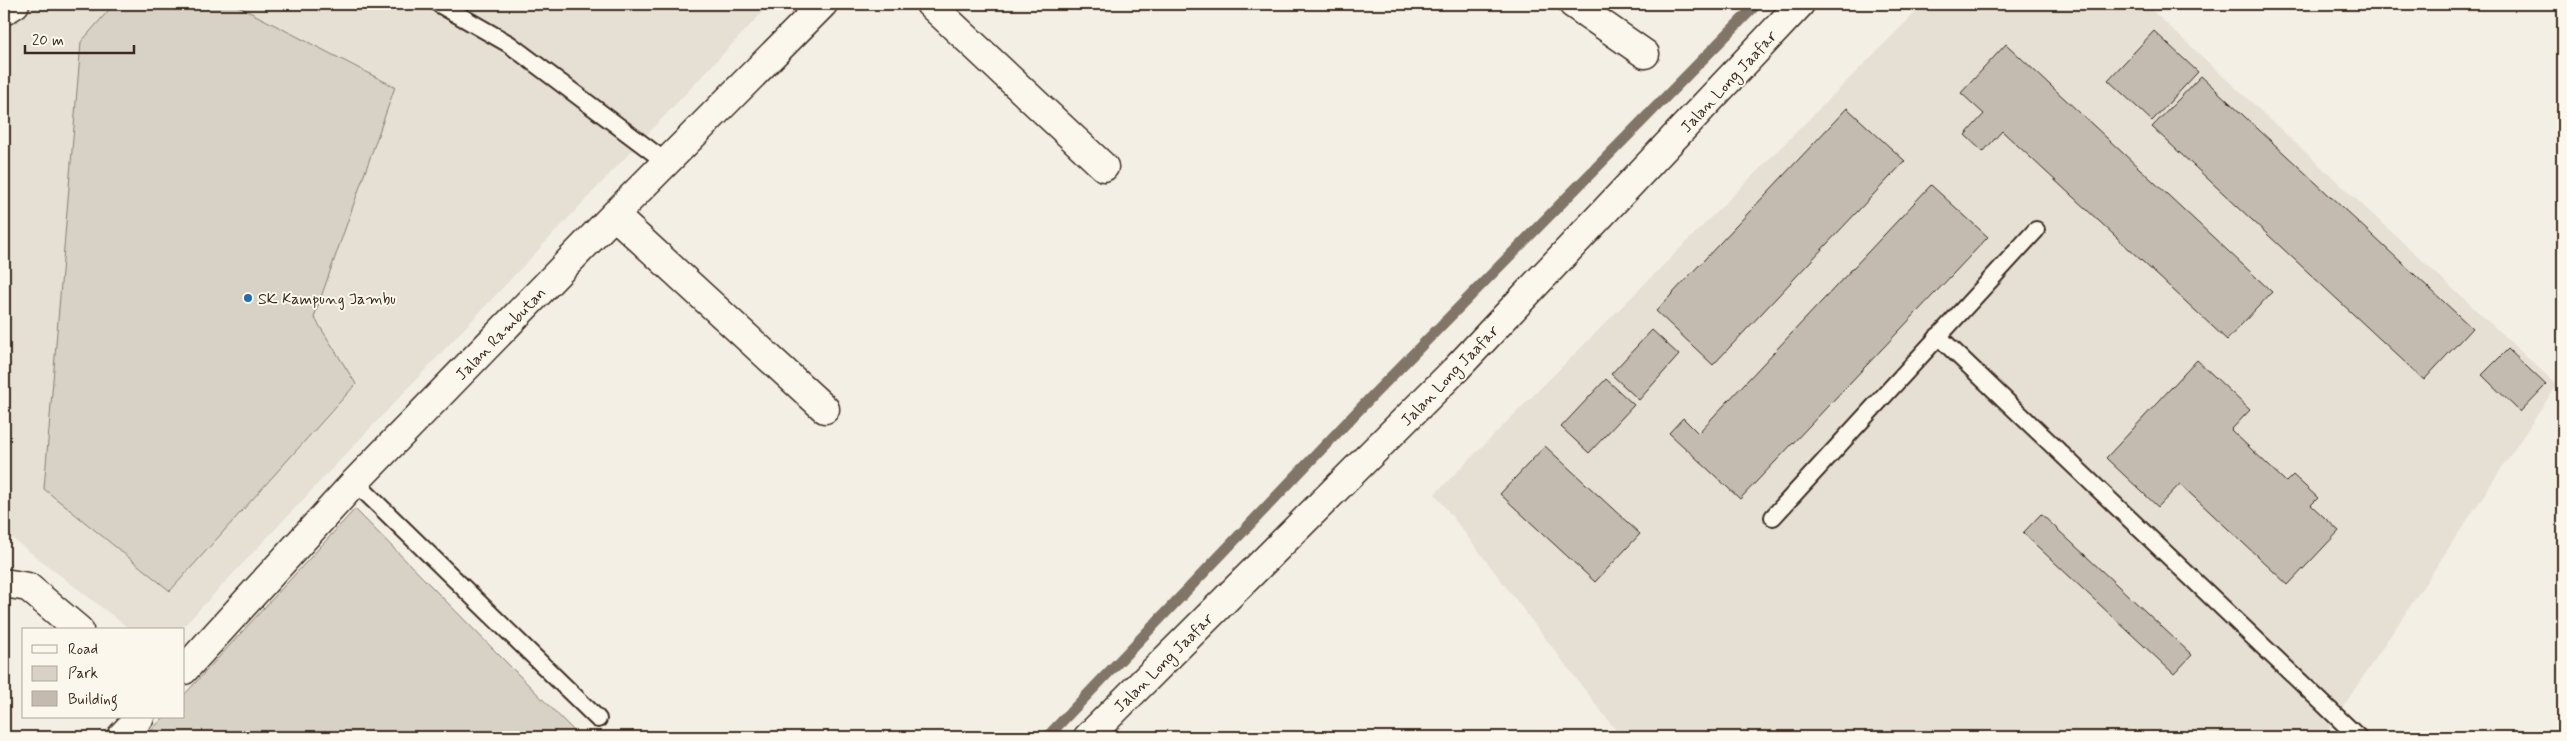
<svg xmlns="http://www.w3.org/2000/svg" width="2567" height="741" viewBox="0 0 2567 741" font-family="Mynerve,sans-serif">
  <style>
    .built { fill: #e5dfd4 }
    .green { fill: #d8d1c6; stroke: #8a7e72 }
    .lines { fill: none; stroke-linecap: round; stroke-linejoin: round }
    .stream { stroke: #817468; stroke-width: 11 }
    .building { fill: #c3bbb0; stroke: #3b2a1e }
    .service-casing { stroke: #3b2a1e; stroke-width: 20 }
    .minor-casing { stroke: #3b2a1e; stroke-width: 31 }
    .service { stroke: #fbf7ec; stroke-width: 16 }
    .minor { stroke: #fbf7ec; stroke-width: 28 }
    .poi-dot { fill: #1f6fb2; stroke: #fbf7ec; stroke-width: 2 }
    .labels { text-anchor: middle; stroke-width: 4; stroke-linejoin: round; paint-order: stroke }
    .street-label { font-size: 16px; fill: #3b2a1e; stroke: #fbf7ec }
    .poi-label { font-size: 16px; fill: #3b2a1e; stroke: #fbf7ec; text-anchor: start }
  </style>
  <rect width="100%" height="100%" fill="#f3efe4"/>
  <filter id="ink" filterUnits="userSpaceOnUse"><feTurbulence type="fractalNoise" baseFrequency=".02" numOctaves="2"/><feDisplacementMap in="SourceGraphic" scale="10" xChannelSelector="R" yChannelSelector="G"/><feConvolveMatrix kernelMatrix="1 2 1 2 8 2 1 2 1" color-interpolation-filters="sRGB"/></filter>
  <g filter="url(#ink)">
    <path class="built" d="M13 4H770L180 630H131L4 532V65Z
      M1924 4H2145L2557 385 2323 737H1621L1435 494Z"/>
    <path class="green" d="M114 4H234L395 87 314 317 356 384 170 591 44 489 81 42Z
      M355 509 580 737H145L164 717H184V695Z"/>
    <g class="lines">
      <path class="stream" d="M1047 737 1375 393 1757 4"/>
    </g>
    <path class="building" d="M2154 31 2198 72 2152 121 2108 80Z
      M2006 44 2272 292 2227 340 2002 131 1983 152 1965 135 1984 114 1961 93Z
      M2201 76 2472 328 2424 380 2152 127Z
      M1847 108 1905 161 1713 365 1656 311Z
      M1931 185 1988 237 1740 499 1669 433 1683 418 1698 433Z
      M1652 330 1679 355 1639 400 1611 374Z
      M2508 349 2546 385 2520 412 2482 375Z
      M2197 360 2250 410 2231 430 2286 482 2293 475 2318 498 2311 505 2339 531 2288 585 2180 484 2158 507 2106 458Z
      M1606 379 1634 405 1589 453 1561 427Z
      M1545 446 1640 534 1595 582 1500 494Z
      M2041 514 2192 655 2174 674 2023 533Z"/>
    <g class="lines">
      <g class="service-casing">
        <path id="service" d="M439 4 509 44 666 162
          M1938 336 2358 737
          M355 482 598 719
          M1773 517 2036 230"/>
      </g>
      <g class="minor-casing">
        <path id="minor" d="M930 4 1104 167
          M1573 4 1645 54
          M4 11 15 4
          M614 215 825 409
          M4 583 28 587 79 630
          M184 670 355 482 614 215 823 4
          M121 737 140 717
          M1088 737 1455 370 1800 4"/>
      </g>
      <use href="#service" class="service"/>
      <use href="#minor" class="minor"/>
    </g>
  </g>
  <circle class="poi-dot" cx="248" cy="298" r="5"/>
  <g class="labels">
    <g class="street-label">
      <text transform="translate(1728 81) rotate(-47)" y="6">Jalan Long Jaafar</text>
      <text transform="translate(500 333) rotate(-46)" y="6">Jalan Rambutan</text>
      <text transform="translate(1449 375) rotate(-46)" y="6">Jalan Long Jaafar</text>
      <text transform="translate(1163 662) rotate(-45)" y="6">Jalan Long Jaafar</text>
    </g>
    <g class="poi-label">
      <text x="258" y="304">SK Kampung Jambu</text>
    </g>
  </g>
  <rect width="2567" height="741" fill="none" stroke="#fbf7ec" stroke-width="20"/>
  <rect x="10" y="10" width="2547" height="721" fill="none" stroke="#3b2a1e" stroke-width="2" filter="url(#ink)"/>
  <rect x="22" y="628" width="162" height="90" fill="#fbf7ec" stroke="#aea59a"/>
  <rect x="32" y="645" width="25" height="8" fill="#fbf7ec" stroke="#aea59a"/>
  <text x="68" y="654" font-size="15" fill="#3b2a1e">Road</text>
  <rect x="32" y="666" width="25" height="15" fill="#d8d1c6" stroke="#aea59a"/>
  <text x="68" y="678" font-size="15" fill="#3b2a1e">Park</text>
  <rect x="32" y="691" width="25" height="15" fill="#c3bbb0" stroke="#aea59a"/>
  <text x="68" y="704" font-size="15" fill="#3b2a1e">Building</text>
  <path d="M25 45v8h109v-8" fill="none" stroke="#3b2a1e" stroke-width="2.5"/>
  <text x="32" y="45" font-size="15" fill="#3b2a1e" stroke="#fbf7ec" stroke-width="4" paint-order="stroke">20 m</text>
</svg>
